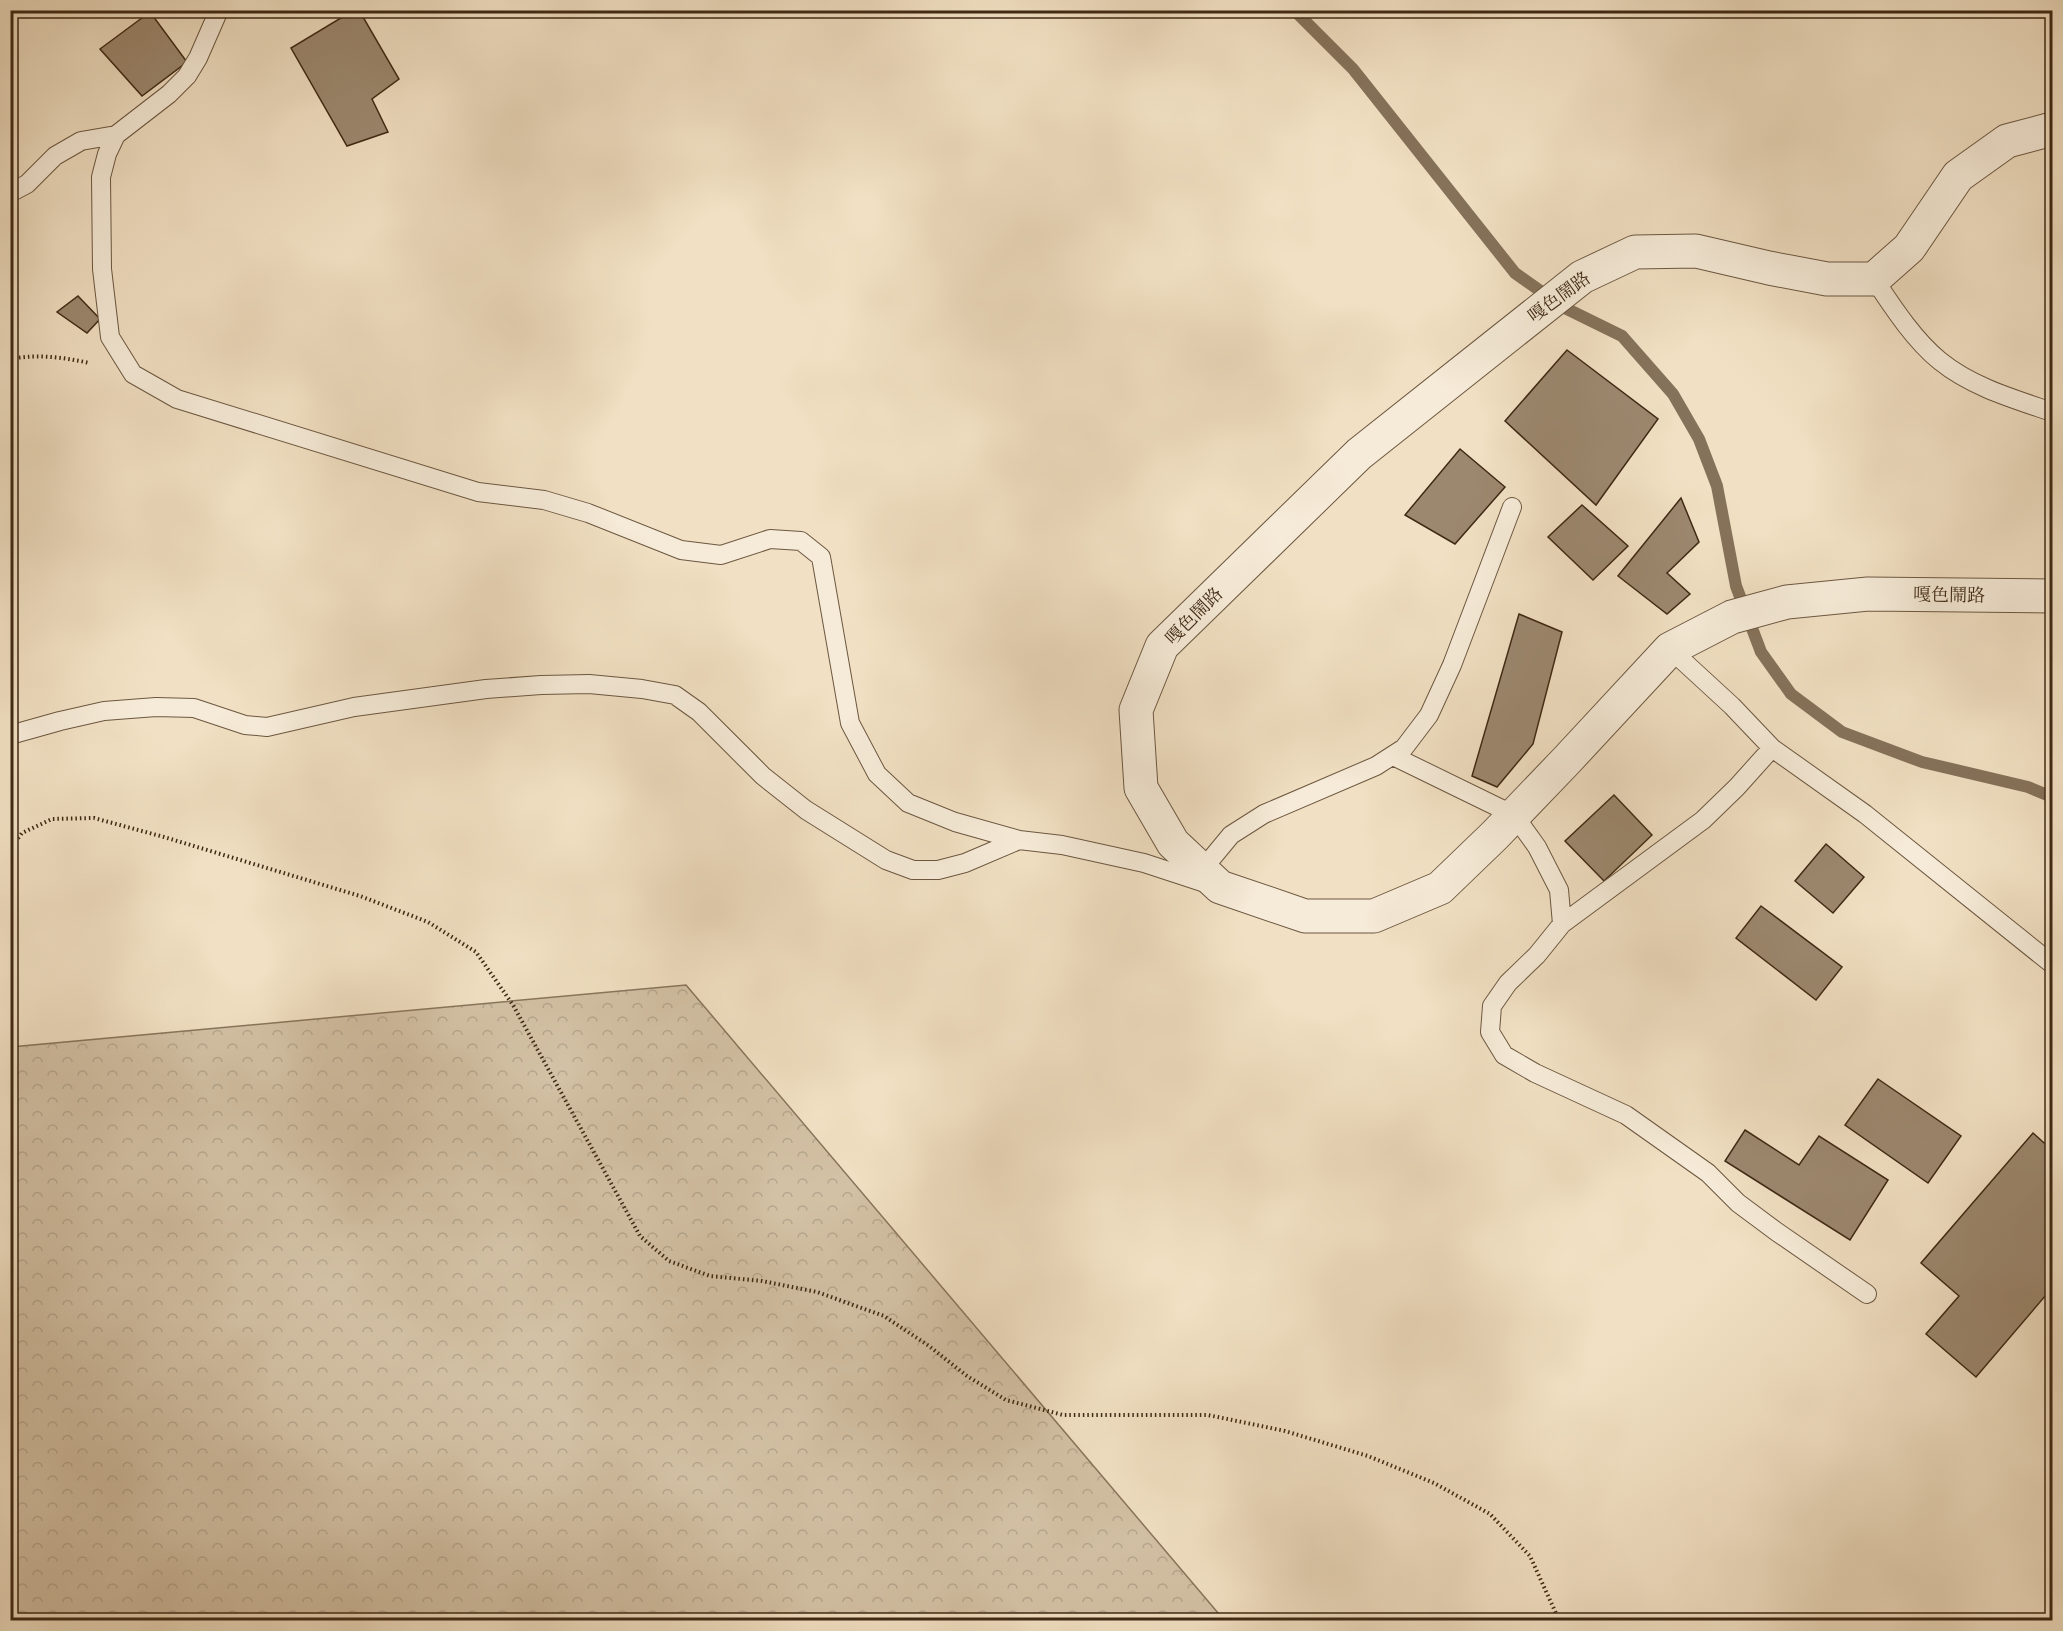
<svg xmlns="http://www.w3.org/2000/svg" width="2063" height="1631" viewBox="0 0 2063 1631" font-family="'Libre Caslon Text','Noto Serif TC',serif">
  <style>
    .forest { fill: url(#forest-crowns); stroke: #89755c; stroke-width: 1.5 }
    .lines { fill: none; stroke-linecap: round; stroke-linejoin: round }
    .stream { stroke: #85725a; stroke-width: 12 }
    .building { fill: #9c886f; stroke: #3f2914; stroke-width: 1.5 }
    .service-casing { stroke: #6c5740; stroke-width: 20 }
    .minor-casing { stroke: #6c5740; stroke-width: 35 }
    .path { stroke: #3f2914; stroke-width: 4; stroke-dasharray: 1.5 3; stroke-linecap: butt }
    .service { stroke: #f6ebd8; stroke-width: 18 }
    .minor { stroke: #f6ebd8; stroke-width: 33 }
    .labels { text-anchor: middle; stroke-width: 6; stroke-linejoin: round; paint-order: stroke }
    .street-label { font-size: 18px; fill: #3f2914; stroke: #f6ebd8 }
  </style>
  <defs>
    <pattern id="forest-crowns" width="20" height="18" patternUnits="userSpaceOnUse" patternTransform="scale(1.5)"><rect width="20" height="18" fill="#d3c1a5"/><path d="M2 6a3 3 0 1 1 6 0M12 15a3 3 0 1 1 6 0" fill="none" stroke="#b6a68d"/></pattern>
  </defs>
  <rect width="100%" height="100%" fill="#f1e0c3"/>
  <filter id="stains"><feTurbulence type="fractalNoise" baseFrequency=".00333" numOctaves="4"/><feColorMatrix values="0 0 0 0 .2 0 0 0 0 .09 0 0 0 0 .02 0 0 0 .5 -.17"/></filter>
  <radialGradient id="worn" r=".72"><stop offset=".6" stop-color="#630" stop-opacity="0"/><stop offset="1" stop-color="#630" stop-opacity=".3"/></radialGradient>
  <path class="forest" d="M686 985 1224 1620H11V1047Z"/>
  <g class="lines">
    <path class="stream" d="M1294 10 1353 69 1515 273 1563 307 1622 336 1673 394 1699 439 1717 486 1736 586 1761 652 1791 694 1842 732 1922 762 2028 787 2052 797"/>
  </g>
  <path class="building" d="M354 10H359L399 79 372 99 388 132 347 146 291 48Z
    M150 12 187 62 142 96 100 49Z
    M78 296 100 319 87 333 57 312Z
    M1567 350 1658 419 1596 505 1505 421Z
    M1460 449 1505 487 1455 544 1405 515Z
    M1681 498 1699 542 1667 573 1690 594 1667 614 1618 576Z
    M1582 505 1628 546 1593 580 1548 537Z
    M1519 614 1562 632 1533 744 1497 787 1472 776Z
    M1614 795 1652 835 1604 881 1565 841Z
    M1826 844 1864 877 1833 913 1795 881Z
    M1761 906 1842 967 1816 1000 1736 938Z
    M1878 1079 1961 1136 1928 1183 1845 1125Z
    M1745 1130 1799 1165 1819 1136 1888 1180 1850 1240 1725 1161Z
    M2033 1133 2052 1150V1288L1976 1377 1926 1334 1959 1296 1921 1263Z"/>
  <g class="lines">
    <g class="service-casing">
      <path id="service" d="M219 10 198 58 187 76 169 94 116 135 107 154 101 177 102 269 110 337 133 374 177 399 478 492 544 500 588 513 681 550 721 555 770 539 801 541 821 557 850 723 877 774 908 803 955 822 1019 840
        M10 193 27 184 55 156 81 141 116 135
        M1874 279C1892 306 1914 340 1940 361 1972 387 2014 399 2052 412
        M1670 649 1732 706 1772 748 1865 814 2052 964
        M10 735 60 721 104 711 156 707 194 708 245 725 267 727 354 707 486 689 541 685 589 684 642 689 675 695 699 712 763 776 806 810 886 860 913 870H938L965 863 1019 840 1062 845 1144 863 1205 883
        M1393 756 1514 815 1537 847 1559 890 1562 924 1537 955 1508 983 1492 1006 1490 1032 1504 1055 1535 1073 1626 1115 1708 1173 1738 1203 1777 1232 1867 1294
        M1202 870 1231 835 1264 814 1376 766 1404 748 1429 715 1452 665 1512 507
        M1562 924 1703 820 1737 787 1772 748"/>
    </g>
    <g class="minor-casing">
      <path id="minor" d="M2052 129 2007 141 1958 176 1909 248 1874 279H1827L1769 268 1696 251 1635 252 1582 277 1359 454 1162 646 1136 710 1141 788 1173 843 1220 887 1305 916H1374L1440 888 1495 835 1566 761 1670 649 1732 617 1787 602 1868 594 2052 596"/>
    </g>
    <path class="path" d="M10 359C37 354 63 357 89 363
      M10 849 22 833 52 819 94 818 164 837 360 896 428 922 476 952 513 1005 640 1236 669 1261 710 1276 762 1281 817 1292 884 1316 929 1346 967 1376 1006 1400 1063 1415H1208L1285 1431 1368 1456 1434 1483 1490 1514 1530 1556 1559 1620"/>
    <use href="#service" class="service"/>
    <use href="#minor" class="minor"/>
  </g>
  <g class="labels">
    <g class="street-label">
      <text transform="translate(1559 297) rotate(-36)" y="6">嘎色鬧路</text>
      <text transform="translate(1949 595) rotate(1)" y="6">嘎色鬧路</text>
      <text transform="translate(1194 616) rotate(-45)" y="6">嘎色鬧路</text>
    </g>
  </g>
  <rect width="2063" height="1631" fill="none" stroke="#f1e0c3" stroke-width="36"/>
  <rect x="12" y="12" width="2039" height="1607" fill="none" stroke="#3f2914" stroke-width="3"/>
  <rect x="18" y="18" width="2027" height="1595" fill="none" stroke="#3f2914" stroke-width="1.5"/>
  <rect width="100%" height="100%" filter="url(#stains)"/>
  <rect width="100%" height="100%" fill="url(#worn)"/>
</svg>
